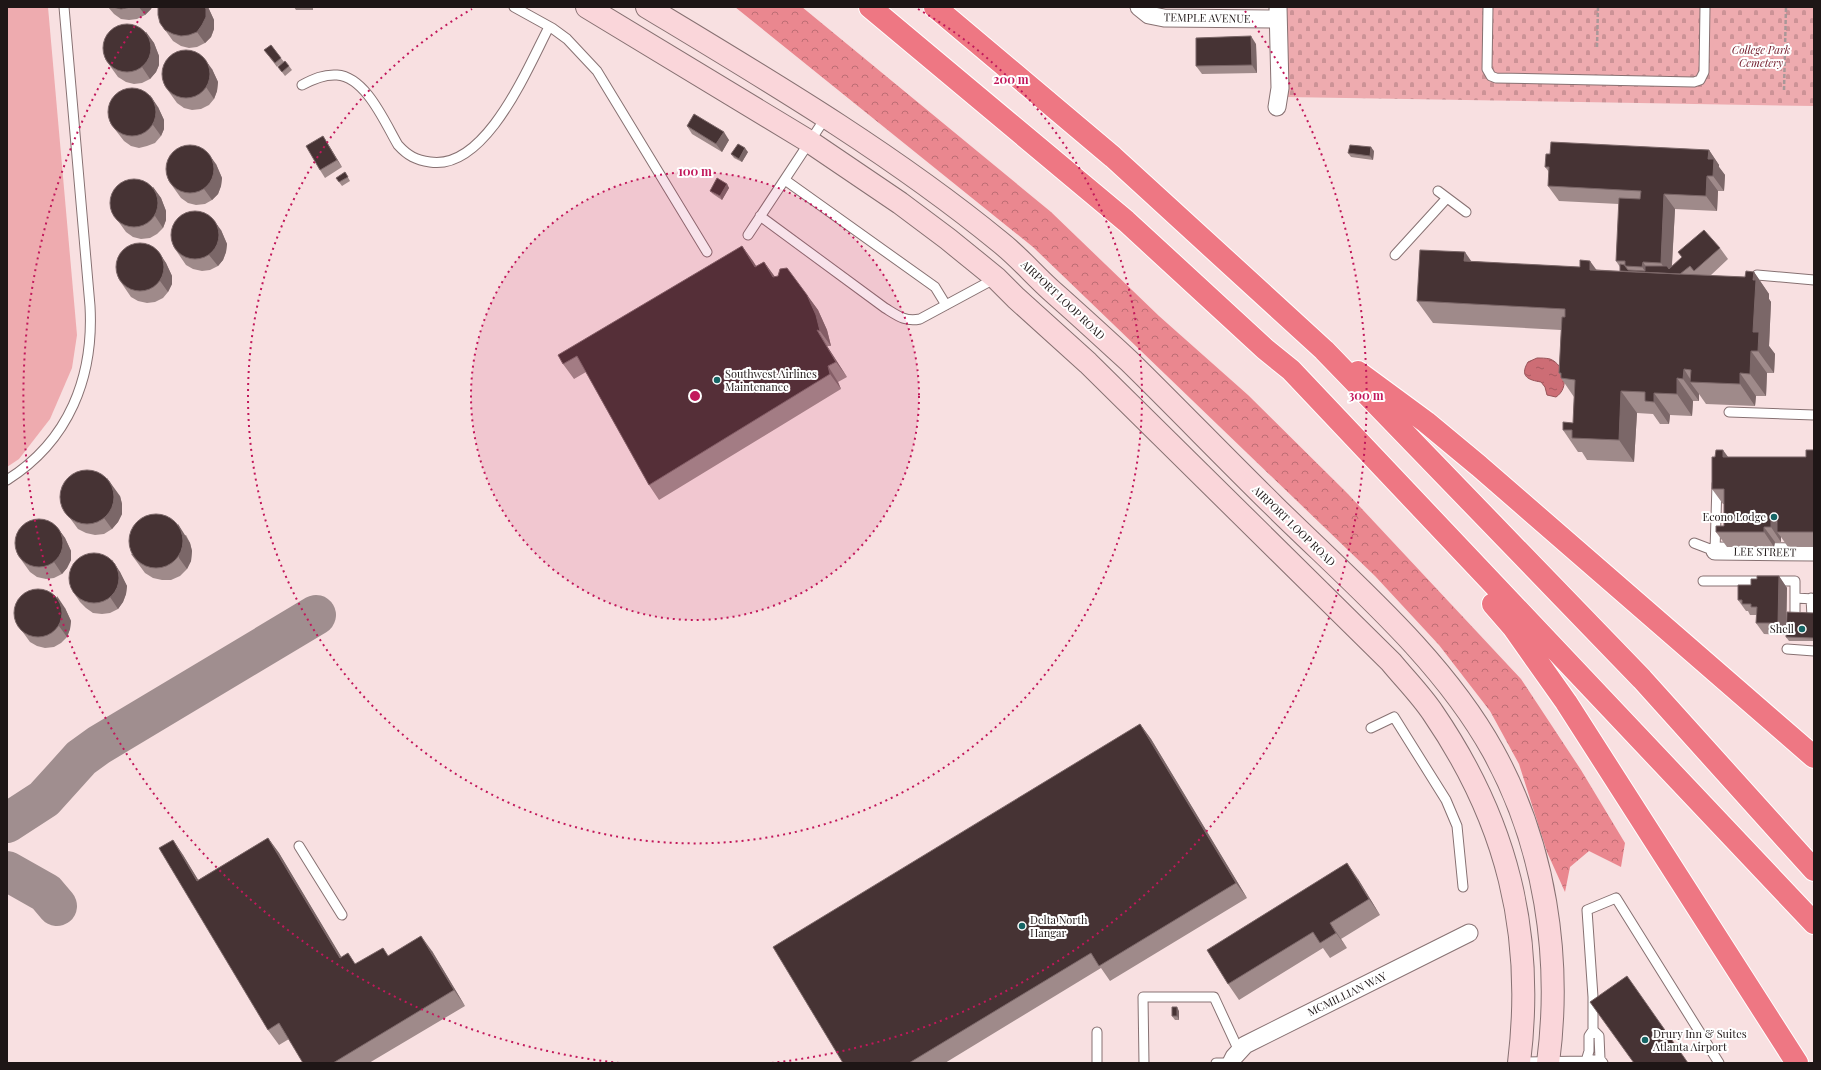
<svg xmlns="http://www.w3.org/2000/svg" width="1821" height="1070" viewBox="0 0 1821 1070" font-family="'Playfair Display',serif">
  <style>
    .grass { fill: #eeabaf }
    .forest { fill: url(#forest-crowns) }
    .cemetery { fill: url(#cemetery-stones) }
    .water { fill: url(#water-ripples); stroke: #985358 }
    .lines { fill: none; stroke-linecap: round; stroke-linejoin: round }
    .taxiway { stroke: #a08e8f; stroke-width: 40 }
    .lane-casing { stroke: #877172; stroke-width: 11 }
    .street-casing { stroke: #877172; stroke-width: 19 }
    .secondary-casing { stroke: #877172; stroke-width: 24 }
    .highway-casing { stroke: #fff; stroke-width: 24 }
    .path { stroke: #a99798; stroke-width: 2.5; stroke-dasharray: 4 2; stroke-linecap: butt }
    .lane { stroke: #fff; stroke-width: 9 }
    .street { stroke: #fff; stroke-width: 17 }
    .secondary { stroke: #fad6da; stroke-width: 22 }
    .highway { stroke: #ee7783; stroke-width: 22 }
    .wall { fill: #9f8a8a }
    .shaded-wall { fill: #7b6768 }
    .building { fill: #463334; stroke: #7b6768 }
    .ring { fill: none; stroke: #c2185b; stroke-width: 2; stroke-dasharray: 2 4 }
    .poi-dot { fill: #166565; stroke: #fff; stroke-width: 1.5 }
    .labels { text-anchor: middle; stroke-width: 4; stroke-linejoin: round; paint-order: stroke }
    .street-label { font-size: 11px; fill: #1e1616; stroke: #fff }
    .park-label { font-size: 11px; font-style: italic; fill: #6f1727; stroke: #fff }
    .poi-label { font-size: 11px; fill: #1e1616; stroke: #fff; text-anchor: start }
    .centre { fill: #c2185b; stroke: #fff; stroke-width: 2 }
    .ring-label { font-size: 12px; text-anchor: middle; font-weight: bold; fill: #c2185b; stroke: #fff; stroke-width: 4; stroke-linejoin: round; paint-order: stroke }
  </style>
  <defs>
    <pattern id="forest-crowns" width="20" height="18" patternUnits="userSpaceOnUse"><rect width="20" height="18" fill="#ea878f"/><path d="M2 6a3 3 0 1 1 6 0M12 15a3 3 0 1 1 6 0" fill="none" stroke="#bd6d74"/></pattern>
    <pattern id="cemetery-stones" width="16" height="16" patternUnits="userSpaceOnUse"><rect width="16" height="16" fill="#eeabaf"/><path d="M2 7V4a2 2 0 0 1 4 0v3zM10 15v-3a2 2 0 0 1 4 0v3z" fill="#cc9296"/></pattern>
    <pattern id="water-ripples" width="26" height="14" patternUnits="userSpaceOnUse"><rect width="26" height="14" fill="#cd6d75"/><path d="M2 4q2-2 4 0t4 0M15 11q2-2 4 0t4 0" fill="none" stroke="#a6595f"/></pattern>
  </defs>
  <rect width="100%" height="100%" fill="#f8e0e1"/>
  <path class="grass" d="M7 7H48L77 335 72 368 50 419 19 459 7 467Z"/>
  <path class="forest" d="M735 7H802L1051 212 1159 316 1248 395 1348 494 1521 679 1581 770 1625 843 1621 867 1589 851 1570 867 1565 892 1547 852 1519 764 1490 711 1439 645 1375 576 1033 247Z"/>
  <path class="cemetery" d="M1285 7H1814V106L1286 97Z"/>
  <path class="water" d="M1537 358C1541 358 1546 358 1550 359 1565 365 1570 388 1556 397L1547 395 1545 387 1541 382C1529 380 1519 377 1528 362Z"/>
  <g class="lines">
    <path class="taxiway" d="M7 823 44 799 81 758 99 745 316 615
      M7 871 46 893 57 906"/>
    <g class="lane-casing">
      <path id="lane" d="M514 7 552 28 567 39 597 71 707 252
        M1488 7 1487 69 1491 76 1496 78 1694 82 1700 80 1704 72 1705 7
        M302 85C313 79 324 74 337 75 366 77 385 123 398 145 408 156 416 160 430 162 486 171 528 67 549 27
        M785 180 935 287 946 305
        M1438 191 1466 212
        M760 216 885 308C898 316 905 322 920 319L996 278
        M748 235 826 117
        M1395 255 1447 198
        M1757 275 1814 280
        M1729 412 1814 415
        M7 480C69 441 94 377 90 306L64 7
        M1694 543 1715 551 1717 484
        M1703 581H1795V616
        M1795 598 1814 599
        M1811 598 1812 617
        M1787 649 1814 651
        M1371 728 1394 717 1446 800 1457 826 1463 887
        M299 846 342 915
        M1593 1030 1599 1036 1600 1059 1603 1063
        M1097 1032V1063
        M1586 1061 1589 1051V1036L1593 1030V997L1587 910 1616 898 1719 1063
        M1519 1062 1586 1061 1600 1059
        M1144 1063 1143 997H1214L1239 1051
        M1216 1063H1231"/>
    </g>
    <g class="street-casing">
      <path id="street" d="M1139 7 1149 15 1164 18 1278 19
        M1277 107 1280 88 1278 7
        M1715 551 1814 552
        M1231 1063 1234 1057 1245 1045 1469 933"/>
    </g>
    <g class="secondary-casing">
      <path id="secondary" d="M587 7 810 142 900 203 948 239 996 278 1016 298 1088 363 1391 662C1405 679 1421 695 1433 713 1507 821 1535 933 1519 1063
        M647 7C768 80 890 152 1000 242 1019 257 1035 276 1053 292 1079 315 1104 338 1129 361 1178 409 1225 458 1274 506 1350 581 1441 657 1493 751 1545 845 1562 957 1548 1063"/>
    </g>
    <g class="highway-casing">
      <path id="highway" d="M870 7 1126 221 1265 349 1291 370 1814 923
        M935 7 1113 157 1324 350 1642 679 1814 870
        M1358 372 1426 422 1479 466 1814 757
        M1493 604 1513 627 1566 702 1797 1063"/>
    </g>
    <path class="path" d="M1597 47 1598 7
      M1784 90 1786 7"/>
    <use href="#lane" class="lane"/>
    <use href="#street" class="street"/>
    <use href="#secondary" class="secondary"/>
    <use href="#highway" class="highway"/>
  </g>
  <path class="wall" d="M108 7H152L151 9 145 15 137 19 129 20 121 19 114 14Z
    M158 7H208L214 20V29L211 37 205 43 197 47 189 48 181 46 173 41 160 23Z
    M294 7H313V10H296Z
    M146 32 154 43 159 56V65L156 72 150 79 142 83 134 84 126 82 118 77 105 59Z
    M1256 44 1257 73 1202 74 1196 66Z
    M271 45 284 62 289 66 292 70 285 76 278 67 282 63 277 67 264 50Z
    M212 69 218 82 217 91 214 99 209 105 201 109 192 110 184 108 177 103 164 85Z
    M158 107 164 120V129L161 136 155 143 147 146 139 148 131 146 124 141 110 123Z
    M687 126 729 140 722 152 692 134Z
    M323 136 342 167 325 178 320 170Z
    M1709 150 1719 165V167L1725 175 1724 191H1718L1717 211 1675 209 1672 266 1682 257 1678 252 1720 248 1728 259 1710 276 1745 277 1754 272 1769 294V299L1771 302 1769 346 1775 354 1774 373H1767L1766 396H1756L1755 406 1706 404 1699 394V401H1693L1692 416 1670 415 1669 424H1660L1653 414 1637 413 1634 462 1587 460 1582 452H1578L1563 430 1573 423 1574 397 1561 378V376L1559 373 1561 330 1433 323 1417 301 1471 261 1620 271V267L1616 261 1619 204 1559 201 1548 186 1549 172 1545 167 1550 154Z
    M1374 151 1373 160 1351 157 1348 153Z
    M748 152 742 162 734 158 731 154Z
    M216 164 222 178 221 186 218 194 212 200 205 204 196 205 188 203 181 198 168 180Z
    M345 172 350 181 342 186 339 182Z
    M727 184 729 188 722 200 713 194 710 191Z
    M153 187 161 198 166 211V220L163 228 157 234 150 238 141 239 133 237 126 232 113 214Z
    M221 230 227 244 226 252 223 260 218 266 210 270 202 271 193 269 186 265 173 246Z
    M742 246 756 266 764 262 775 277 807 295 818 310 827 330 831 346H827L847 377 838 382 841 389 659 500 649 485 586 372 574 379 563 364Z
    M158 251 166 263 172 276V284L168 292 163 298 155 302 147 303 138 301 131 297 118 278Z
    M1814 450V547H1788L1781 537V542H1775L1774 547H1727L1716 532 1724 526V504H1723L1712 489 1715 457H1806Z
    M120 496 122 504V514L118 522 112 529 104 534 95 535 86 533 78 529 64 510Z
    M57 527 65 538 71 551V560L67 568 62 574 54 578 46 579 37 577 30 572 17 554Z
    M186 535 190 543 192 551 191 561 187 569 180 576 171 580H162L153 578 145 573 131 554Z
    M112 560 120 572 127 586 126 594 123 602 118 609 110 613 102 614 93 613 86 608 80 602 72 590Z
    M1779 576 1787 588 1786 631 1814 613V641H1789L1786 637V635L1764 634 1756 623V615H1750L1748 611H1746L1738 600 1757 579Z
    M65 608 71 621 70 629 67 637 61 643 54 647 45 648 37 646 30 642 17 624Z
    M1140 724 1151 739 1247 898 1110 981 1101 968 945 1063H843Z
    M268 838 279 853 341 957 356 964 383 948 388 956 432 951 465 1006 369 1063H303L289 1039 279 1045 268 1030 173 840 183 855 198 880Z
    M1358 879 1380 915 1341 939 1347 948 1330 958 1323 948 1239 1000 1228 984Z
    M1179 1011V1020H1175L1172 1016Z"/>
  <path class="shaded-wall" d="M139 7H152L151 9 145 15Z
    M205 7H208L214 20V29L211 37 205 43 197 32Z
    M146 32 154 43 159 56V65L156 72 150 79 142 67Z
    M1251 36 1256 44 1257 73 1252 65Z
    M204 58 212 69 218 82 217 91 214 99 206 87Z
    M150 95 158 107 164 120V129L161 136 153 125Z
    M724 132 729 140 722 152 716 144Z
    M323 136 328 144 342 167 337 160Z
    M1371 147 1374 151 1373 160 1370 156Z
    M745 148 748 152 742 162 739 159Z
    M1709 150 1719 165V167L1725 175 1724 191 1713 176 1708 159Z
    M208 153 216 164 222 178 221 186 218 194 212 200 204 189Z
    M1707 176 1718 191 1717 211 1706 196Z
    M727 184 729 188 722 200 720 196Z
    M153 187 161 198 166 211V220L163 228 155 216Z
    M1664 194 1675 209 1671 279 1661 263Z
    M213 219 221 230 227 244 226 252 223 260 218 266 209 255Z
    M742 246 753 261 766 282 755 267Z
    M158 251 166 263 172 276V284L168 292 160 281Z
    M1465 252 1480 274 1464 261Z
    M1590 261 1606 283 1590 270Z
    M764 262 775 277H773Z
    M1643 262 1653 278V282L1642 267Z
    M1754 272 1769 294V299L1771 302 1769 346 1775 354 1774 373 1758 351 1753 332Z
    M807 295 818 310 827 330 831 346 820 331Z
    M817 330 827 346 847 377 836 362Z
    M1751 351 1767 373 1766 396 1750 374Z
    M828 366 838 382 841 389 830 374Z
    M1684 369 1692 382H1690L1699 394V401L1683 379Z
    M1740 373 1756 396 1755 406 1740 384Z
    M1677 378 1693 401 1692 416 1677 394Z
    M1621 391 1637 413 1634 462 1619 440Z
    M1654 393 1670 415 1669 424 1654 402Z
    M1723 450 1734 465 1723 457Z
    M107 478 120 496 122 504V514L118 522 112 529 104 518Z
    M1771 514 1781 530 1777 532 1781 537V542L1771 527Z
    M178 524 190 543 192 551 191 561 187 569 179 558Z
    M57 527 65 538 71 551V560L67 568 62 574 54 562Z
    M1764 527 1775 542 1774 547 1764 532Z
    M112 560 120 572 127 586 126 594 123 602 118 609 110 597Z
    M1779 576 1787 588 1786 635 1778 623Z
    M57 596 65 608 71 621 70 629 67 637 59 626Z
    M1140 724 1151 739 1247 898 1236 883Z
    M268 838 279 853 351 973 340 958Z
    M173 840 183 855 208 896 197 881Z
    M1347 863 1358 879 1380 915 1369 899Z
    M1330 923 1341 939 1347 948 1336 933Z
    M421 936 432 951 465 1006 454 990Z
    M1177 1007 1179 1011V1020L1177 1016Z"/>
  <path class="building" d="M113 7H131L121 9Z
    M158 7H205L206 9V17L202 25 197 32 189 35 181 36 173 34 165 30 160 23 158 15Z
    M103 48a24 24 0 1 1 48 0a24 24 0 1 1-48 0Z
    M1251 36 1252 65 1196 66V38Z
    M271 45 281 58 275 63 264 50Z
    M162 74a24 24 0 1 1 48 0a24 24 0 1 1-48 0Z
    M285 61 289 66 282 72 278 67Z
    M108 112a24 24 0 1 1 48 0a24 24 0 1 1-48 0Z
    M694 114 724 132 716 144 687 126Z
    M323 136 337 160 320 170 306 146Z
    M1551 142 1709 150 1708 159H1714L1713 176H1707L1706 196 1664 194 1661 263 1643 262 1642 267 1625 266V261H1616L1619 198 1640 199 1641 191 1548 186 1549 167H1545L1546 154H1550Z
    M738 144 745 148 739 159 731 154Z
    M166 169a24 24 0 1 1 48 0a24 24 0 1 1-48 0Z
    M1350 145 1371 147 1370 156 1348 153Z
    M345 172 348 177 339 182 336 178Z
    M717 178 727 184 720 196 710 191Z
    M110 203a24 24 0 1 1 48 0a24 24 0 1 1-48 0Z
    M171 235a24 24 0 1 1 48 0a24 24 0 1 1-48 0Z
    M1704 230 1720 248 1694 271 1690 266 1680 274 1620 271V264L1625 265V266L1628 270 1645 271V266H1667L1669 269 1682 257 1678 252Z
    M116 267a24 24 0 1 1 48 0a24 24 0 1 1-48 0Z
    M742 246 755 267 764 262 773 277 778 276 780 269 787 268 807 295 816 315 820 331 817 330 836 362 828 366 830 374 649 485 577 356 563 364 558 355Z
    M1420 250 1465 252 1464 261 1580 267V260L1590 261V270L1745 277 1746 271 1754 272 1753 280H1756L1753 332H1759L1758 351H1751L1750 374 1740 373V384L1690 382 1691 370 1684 369 1683 379 1677 378V394L1654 393V402L1645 401V392L1621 391 1619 440 1572 438V430H1563V422L1573 423 1575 380 1561 378V373H1559L1562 317H1565V309L1417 301Z
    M1716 450H1723V457H1806V450H1814V532H1777V514H1771V527H1764V532H1716V526H1724V489H1712V457H1715Z
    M60 497a27 27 0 1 1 54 0a27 27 0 1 1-54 0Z
    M129 541a27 27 0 1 1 54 0a27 27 0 1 1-54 0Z
    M15 543a24 24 0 1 1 48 0a24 24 0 1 1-48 0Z
    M69 578a25 25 0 1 1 50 0a25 25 0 1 1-50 0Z
    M1757 576H1779L1778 623H1756L1757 607H1751V604H1742V600H1738V585H1751V579H1757Z
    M14 613a24 24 0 1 1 48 0a24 24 0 1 1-48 0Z
    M1787 612 1814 613V638L1786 637Z
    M1140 724 1236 883 1099 966 1091 953 909 1063H843L773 947Z
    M268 838 340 958 348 953 355 964 383 948 388 956 421 936 454 990 333 1063H303L279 1023 268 1030 159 848 173 840 197 881Z
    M1347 863 1369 899 1330 923 1336 933 1320 943 1313 932 1228 984 1207 950Z
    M1627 976 1688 1063H1634L1590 1002Z
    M1172 1007H1177V1016H1172Z"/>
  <circle cx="695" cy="396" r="224" fill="#c2185b" fill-opacity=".12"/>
  <g class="ring">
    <circle cx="695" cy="396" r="224"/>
    <path d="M918 9A447 447 0 1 1 472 9"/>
    <path d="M619 1063A671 671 0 0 1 145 11M1245 11A671 671 0 0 1 771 1063"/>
  </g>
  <g class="poi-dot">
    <circle cx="717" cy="380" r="4"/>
    <circle cx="1774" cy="517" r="4"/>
    <circle cx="1802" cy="629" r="4"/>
    <circle cx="1022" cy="926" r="4"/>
    <circle cx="1645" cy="1040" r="4"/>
  </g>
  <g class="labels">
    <g class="street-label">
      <text transform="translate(1207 18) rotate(1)" y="4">TEMPLE AVENUE</text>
      <text transform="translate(1063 300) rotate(43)" y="4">AIRPORT LOOP ROAD</text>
      <text transform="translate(1294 526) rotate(44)" y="4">AIRPORT LOOP ROAD</text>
      <text transform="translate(1765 552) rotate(1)" y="4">LEE STREET</text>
      <text transform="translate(1347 994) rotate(-26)" y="4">MCMILLIAN WAY</text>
    </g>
    <g class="park-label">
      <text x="1761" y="54">College Park<tspan x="1761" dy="13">Cemetery</tspan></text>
    </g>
    <g class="poi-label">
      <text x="725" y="378">Southwest Airlines<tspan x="725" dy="13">Maintenance</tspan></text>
      <text x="1766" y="521" text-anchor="end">Econo Lodge</text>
      <text x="1794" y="633" text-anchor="end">Shell</text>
      <text x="1030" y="924">Delta North<tspan x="1030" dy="13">Hangar</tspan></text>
      <text x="1653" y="1038">Drury Inn &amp; Suites<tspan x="1653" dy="13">Atlanta Airport</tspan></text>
    </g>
  </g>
  <circle cx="695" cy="396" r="6" class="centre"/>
  <g class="ring-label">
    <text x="1011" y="84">200 m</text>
    <text x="695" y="176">100 m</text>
    <text x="1366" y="400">300 m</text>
  </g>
  <rect width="1821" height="1070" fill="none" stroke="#1e1616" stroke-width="16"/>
</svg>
